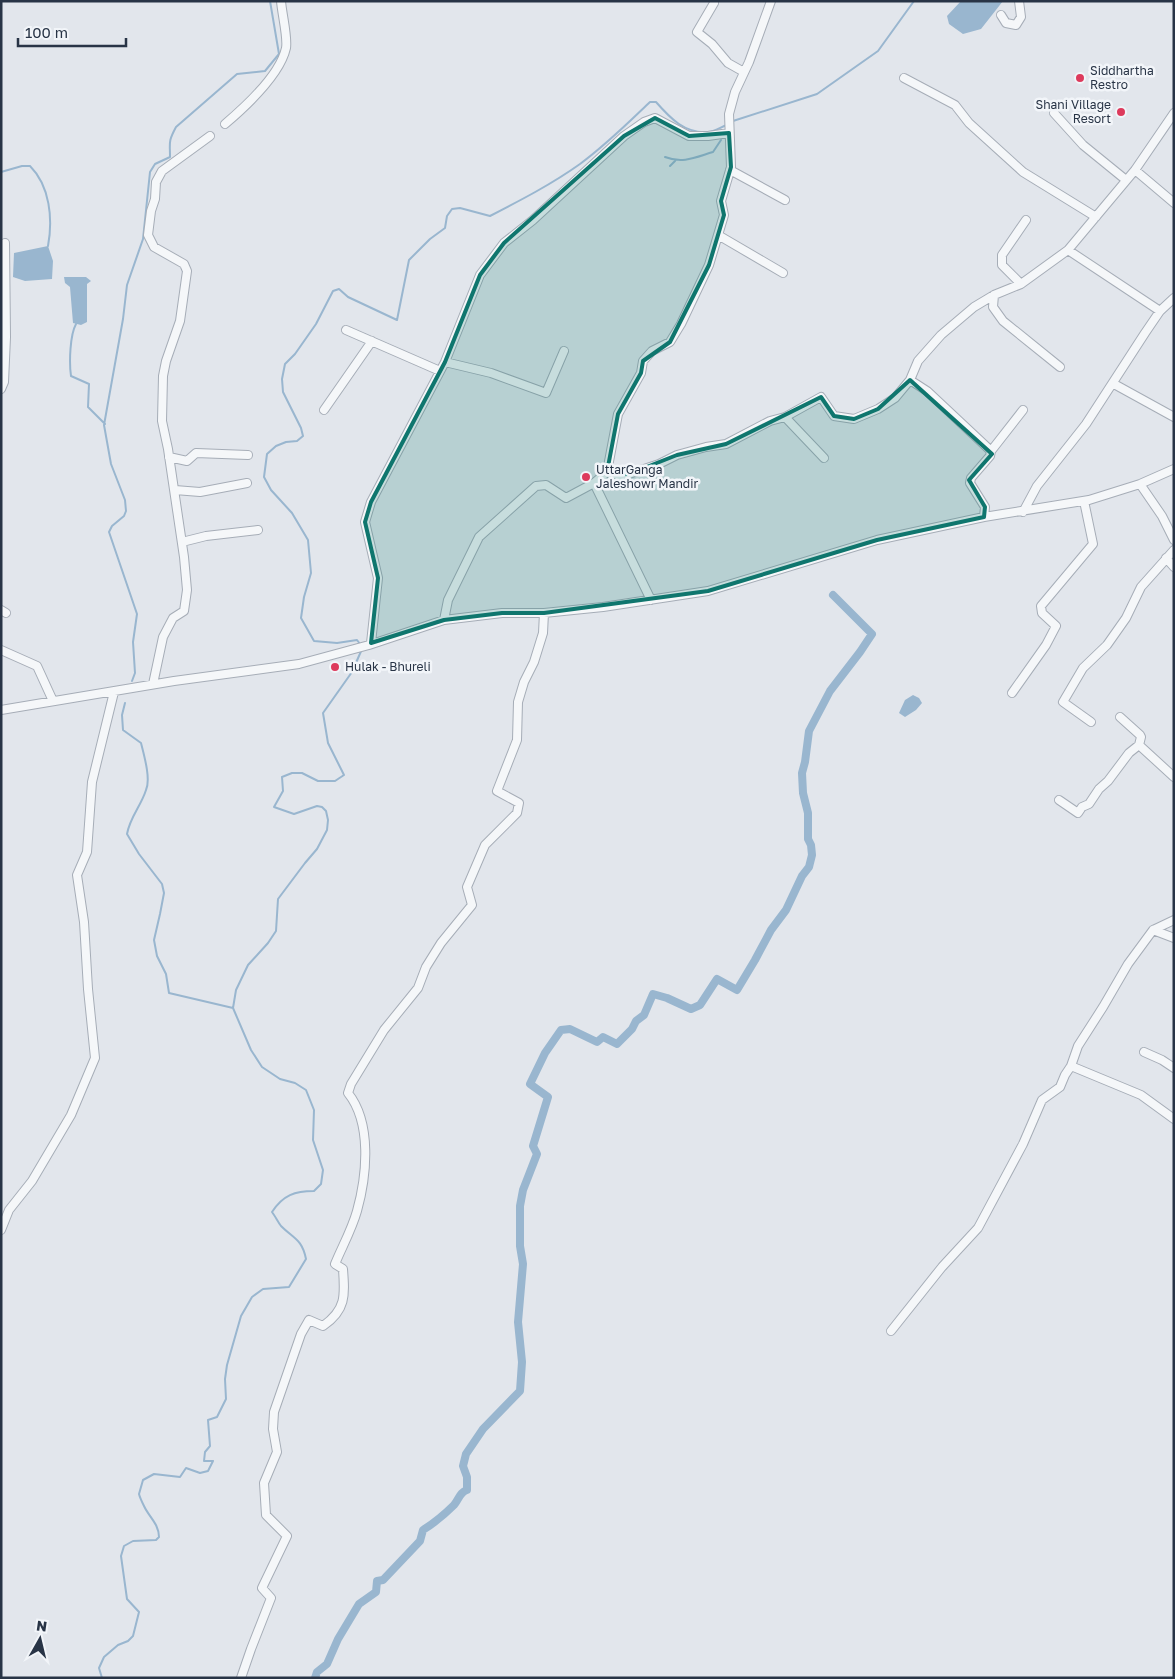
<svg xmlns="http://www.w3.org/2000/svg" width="1175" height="1679" viewBox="0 0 1175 1679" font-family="'Golos Text',sans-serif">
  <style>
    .water { fill: #99b6cf }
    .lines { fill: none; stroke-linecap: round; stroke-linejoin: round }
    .stream { stroke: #99b6cf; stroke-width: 2 }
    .canal { stroke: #99b6cf; stroke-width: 8 }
    .street-casing { stroke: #a6adb7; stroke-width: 10 }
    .street { stroke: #f5f7f9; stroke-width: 8 }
    .marked { fill: #0f766e; fill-opacity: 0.2; stroke: #0f766e; stroke-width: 4; stroke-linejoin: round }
    .poi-dot { fill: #dd3a5c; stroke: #f2f5f9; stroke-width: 2 }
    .labels { text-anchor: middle; stroke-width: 5; stroke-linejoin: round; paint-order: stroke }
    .poi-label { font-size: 12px; fill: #283446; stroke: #f2f5f9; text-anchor: start }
  </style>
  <rect width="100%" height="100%" fill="#e2e6ec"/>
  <path class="water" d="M961 1H1003L981 29 963 34 949 24 947 16Z
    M48 246 53 261 52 279 25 281 13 277 14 253Z
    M64 277H86L91 281 87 284V322L81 325 73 323 70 287 65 283Z
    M913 695 919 698 922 703 916 710 905 717 899 713 905 700Z"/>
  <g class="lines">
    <path class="stream" d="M733 121 817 94 878 51 914 1
      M665 157C683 164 696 157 713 152L721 140
      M670 166 675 161
      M1 172 22 166H30C50 186 53 219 48 246
      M76 324C70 335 69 362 71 376L89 384 88 407 105 424
      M360 644 357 640 337 643 314 641 301 618 304 597 311 573 308 540 292 513 271 490 264 477 267 454 276 446 286 442 297 441 303 436 301 428 283 392 282 379 285 364 295 354 316 324 333 291 339 289 348 297 397 320 409 260 430 239 445 228 447 216 452 209 460 208 490 216C521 200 552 184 580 164 606 145 628 123 650 102H656C670 118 685 134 708 132 714 132 721 127 727 125
      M132 681 135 673 133 642 137 614 109 532 112 526 124 516 126 511 125 500 111 464 104 425 123 319 127 285 143 239 150 172 155 164 170 157C170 142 168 142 176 127L237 74 265 71 279 54 270 1
      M125 703 122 715 123 730 141 743C144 755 151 779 146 790 141 806 130 817 127 834L139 854 162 884 164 893 160 914 154 940 157 956 166 974 169 993 233 1008
      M102 1678 99 1668 104 1657 118 1645 128 1641 133 1636 139 1612 127 1599 121 1556 124 1546 133 1541 156 1540 159 1537C159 1524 149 1517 144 1506 142 1502 140 1498 139 1494L143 1480 154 1474 180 1477 186 1468 200 1473 208 1471 213 1461H204L205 1452 210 1446 208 1420 217 1417 226 1399 225 1379 227 1365 241 1316 252 1297 263 1289 289 1287 306 1259C302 1239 294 1239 281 1226 278 1222 275 1216 272 1212 283 1195 295 1191 314 1191L321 1184 323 1170 313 1140 314 1110 306 1090 295 1083 280 1079 262 1067 251 1050 233 1008 236 990 248 965 268 943 276 931 278 899 305 863 317 849 327 830 328 820 326 811 322 807 317 806 294 814 274 807 283 791 282 777 292 773H302L318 781H335L344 775 328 743 323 713 352 672 362 649"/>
    <path class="canal" d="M315 1678 317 1672 327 1664 338 1639 359 1604 376 1592 377 1581 383 1580 420 1541 423 1530C434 1523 445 1514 454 1505 459 1499 460 1492 467 1490V1477L463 1466 466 1454 483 1429 520 1391 522 1362 518 1322 523 1264 520 1246V1206L523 1190 537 1154 533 1146 548 1097 530 1084 545 1053 561 1030 570 1029 597 1042 603 1037 617 1044 632 1029 636 1021 644 1015 653 994 667 998 691 1009 700 1005 717 979 737 990 755 960 771 930 786 910 802 876 809 867 812 855 811 845 808 839V813L803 793 802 773 805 762 809 731 830 691 860 652 872 634 833 595"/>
    <g class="street-casing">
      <path id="street" d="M714 3 697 32 712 44 728 63 744 72
        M1001 15 1006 23 1016 25 1021 17 1019 1
        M904 78 955 105 969 123 1023 172 1096 217
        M1054 113 1083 145 1126 180
        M225 124C245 107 280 75 286 48 288 38 282 14 281 1
        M730 170 785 200
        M1135 170 1174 203
        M718 235 783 273
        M1068 250 1160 311
        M1021 284 1002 265V255L1026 220
        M994 295 993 307 1003 321 1060 367
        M346 330 440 371
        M445 362 491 373 546 393 564 351
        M910 380 927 391 991 451 990 456 971 478 970 483 985 507 984 517
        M1114 384 1174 417
        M1 389 4 382 6 337 5 243
        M324 410 372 341
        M785 417 824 458
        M991 451 1023 410
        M169 457 187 461 196 453 248 455
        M607 472 618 414 641 373 643 361 652 351 670 342 681 324 709 265 724 215 721 201 731 167 729 114 735 92 749 62 771 1
        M1140 484 1162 516 1174 540
        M175 490 200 492 247 483
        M1023 512 1037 486 1086 424 1145 333 1160 311 1174 298
        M182 542 206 536 258 530
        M1166 558 1174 567
        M651 600 594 483 607 472 620 476 629 474 659 464 677 455 706 447 726 444 770 421 785 417 821 397 834 416 854 419 878 409 895 398 910 380 918 361 941 335 974 307 994 295 1021 284 1068 250 1135 170 1174 113
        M1 610 6 613
        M444 620 448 600 479 537 536 486 546 485 566 498 594 483
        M371 643 378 578 365 522 371 502 445 362 480 275 504 243 533 220 624 136 644 122 655 118 689 136H708L729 133
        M1 650 37 666 53 701
        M153 684 163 637 173 618 184 611 187 590 184 557 168 449 162 421 163 376 166 361 180 321 187 271 184 264 154 247 148 235 151 211 155 199 156 182 162 171 210 136
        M1012 693 1046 645 1056 626 1042 613 1041 606 1093 544 1084 501
        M1 710 174 681 299 664 369 645 444 620 502 613H544L603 607 708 591 877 540 984 517 1089 500 1140 484 1174 469
        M1120 717 1140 735 1141 737 1139 745 1174 777
        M1091 722 1063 702 1083 668 1107 645 1126 618 1141 587 1174 550
        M1059 800 1078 813 1082 807 1089 804 1099 789 1108 781 1129 753 1139 745
        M1153 930 1174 938
        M1144 1052 1162 1060 1174 1068
        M1071 1066 1141 1095 1174 1119
        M1 1230 9 1210 32 1181 71 1115 95 1058 88 989 84 922 77 875 87 852 92 782 114 692
        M891 1331 942 1267 978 1228 1023 1144 1042 1100 1060 1087 1065 1075 1071 1066 1078 1046 1103 1007 1128 964 1153 930 1174 920
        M241 1678 251 1649 271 1598 262 1588 287 1536 266 1515 264 1483 277 1452 273 1429 274 1412 301 1334 309 1320 323 1326C346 1310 345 1296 343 1269L335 1264C342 1247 352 1229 357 1211 367 1175 372 1123 348 1093L351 1084 384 1030 418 988 426 967 441 943 472 905 467 887 485 845 517 813 519 803 497 791 517 740 518 702 524 682 534 662 543 633 544 613"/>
    </g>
    <use href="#street" class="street"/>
  </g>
  <path class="marked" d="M655 118 689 136 729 133 731 167 721 201 724 215 709 265 670 342 643 361 641 373 618 414 607 472 629 474 677 455 726 444 821 397 834 416 854 419 878 409 910 380 992 454 969 480 985 507 984 517 877 540 708 591 544 613H502L444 620 371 643 378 578 365 522 371 502 445 362 480 275 504 243 624 136Z"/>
  <g class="poi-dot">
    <circle cx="1080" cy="78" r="5"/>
    <circle cx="1121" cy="112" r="5"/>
    <circle cx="586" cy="477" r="5"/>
    <circle cx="335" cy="667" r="5"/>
  </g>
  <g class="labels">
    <g class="poi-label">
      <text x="1090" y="75">Siddhartha<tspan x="1090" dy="14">Restro</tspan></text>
      <text x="1111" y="109" text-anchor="end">Shani Village<tspan x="1111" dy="14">Resort</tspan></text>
      <text x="596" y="474">UttarGanga<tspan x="596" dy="14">Jaleshowr Mandir</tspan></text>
      <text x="345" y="671">Hulak - Bhureli</text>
    </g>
  </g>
  <rect width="1175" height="1679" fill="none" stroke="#283446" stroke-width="5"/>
  <g transform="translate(40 1639) rotate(8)" stroke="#f2f5f9" stroke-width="4" paint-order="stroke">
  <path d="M0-4L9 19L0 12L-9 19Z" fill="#283446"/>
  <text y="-8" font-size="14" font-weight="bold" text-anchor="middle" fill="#283446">N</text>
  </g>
  <path d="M18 38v8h108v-8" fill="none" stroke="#283446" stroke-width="2.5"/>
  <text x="25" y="38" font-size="15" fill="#283446" stroke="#f2f5f9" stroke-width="4" paint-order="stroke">100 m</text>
</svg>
